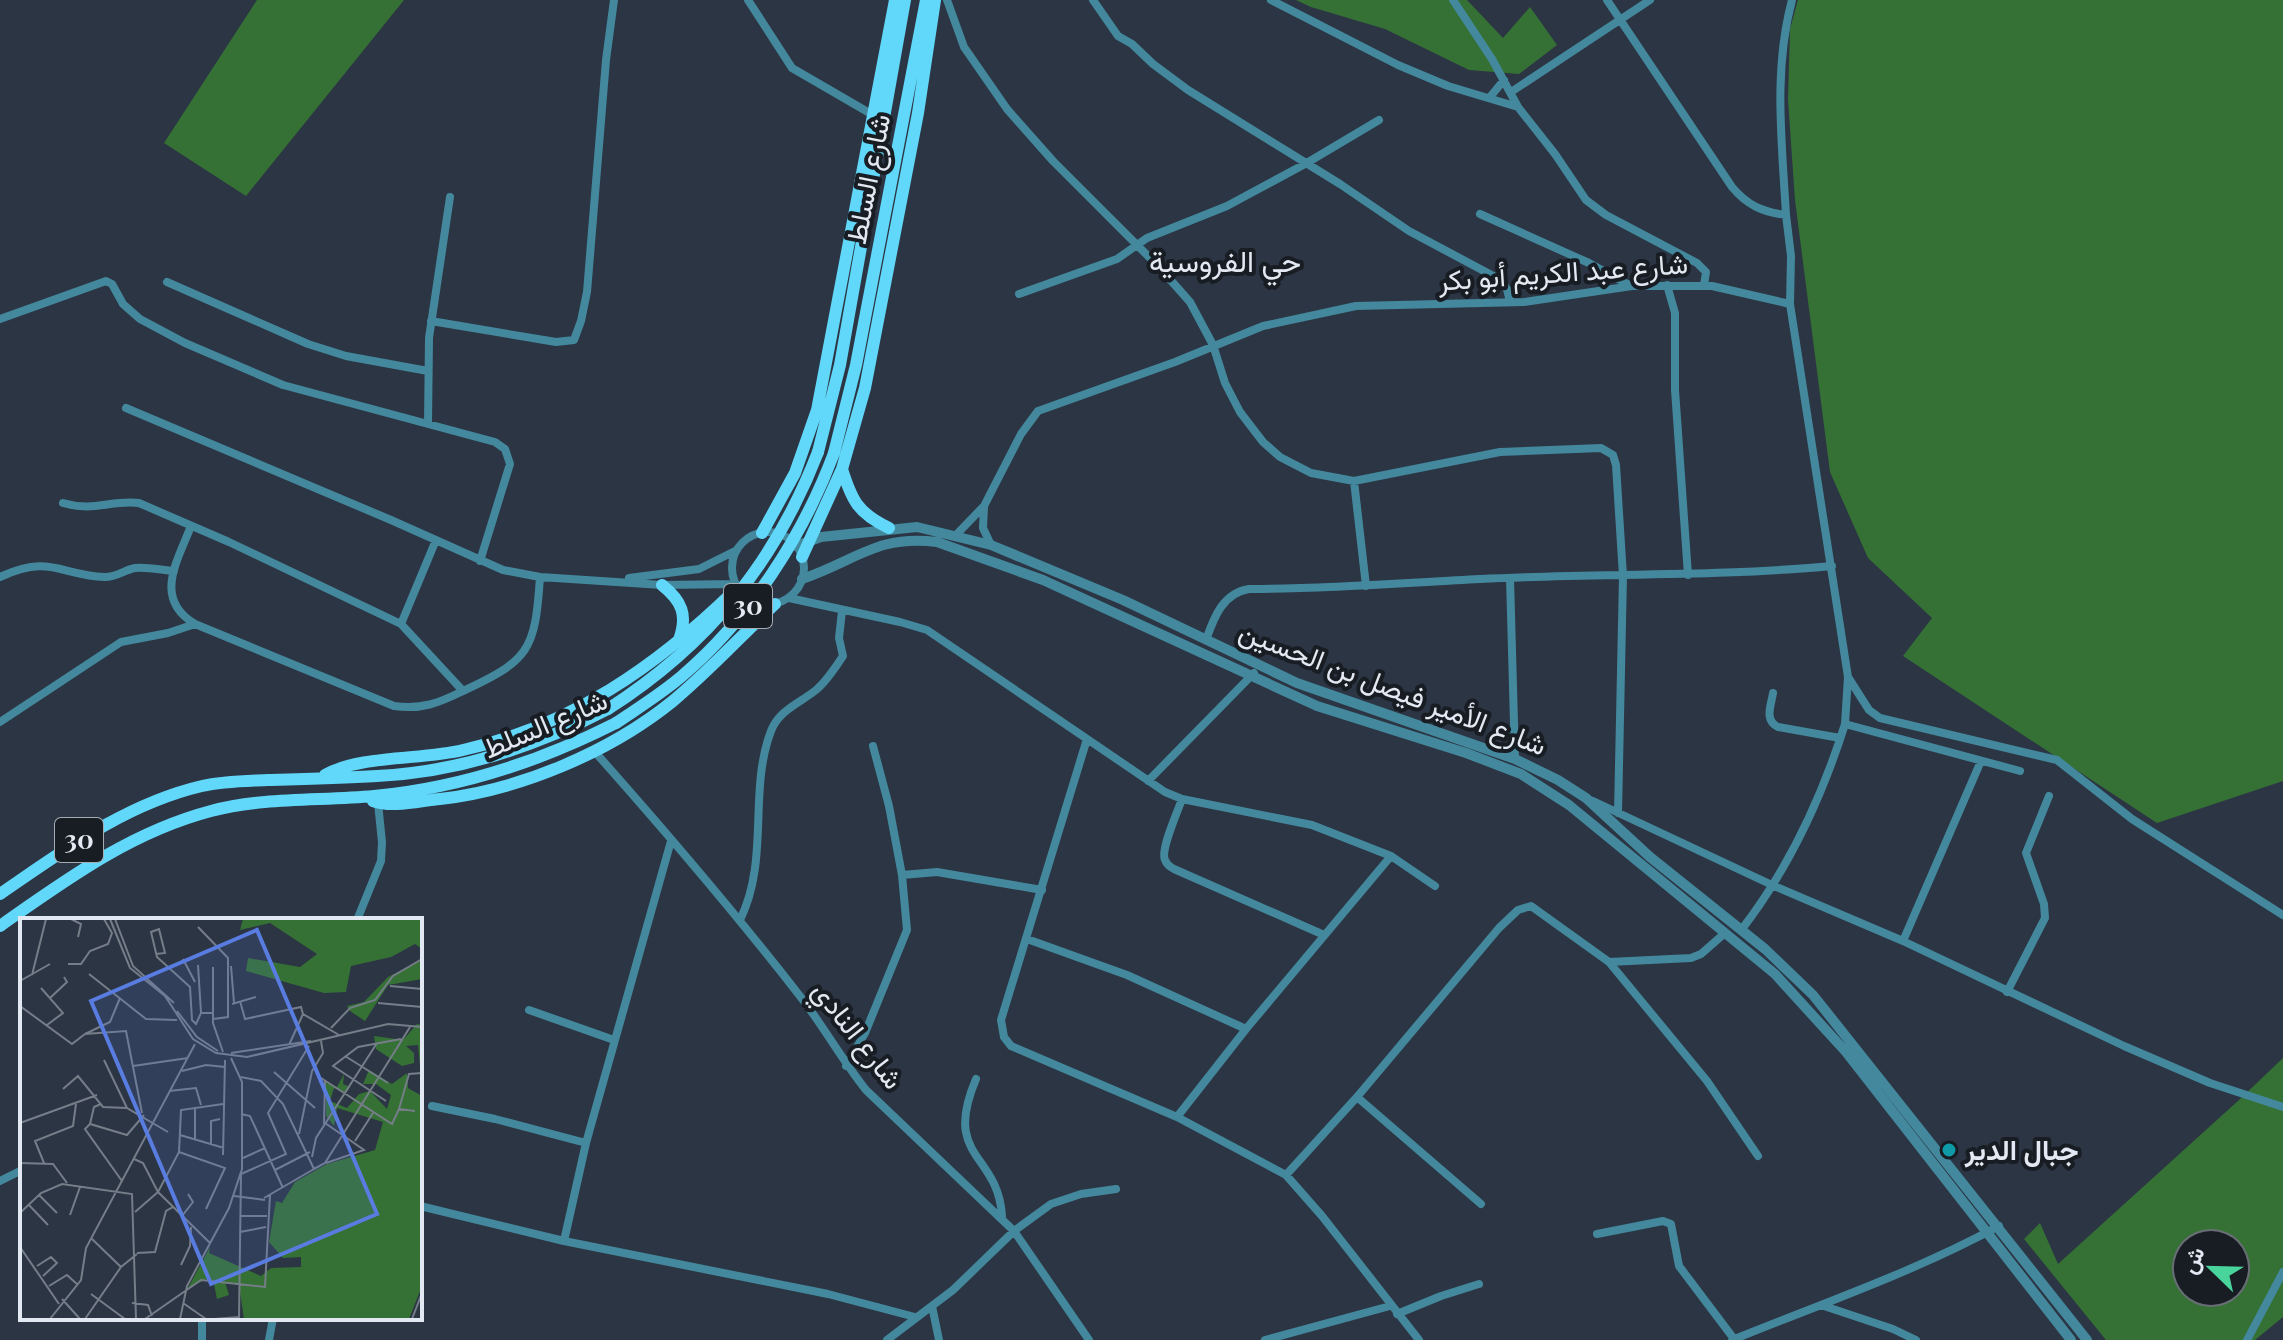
<svg xmlns="http://www.w3.org/2000/svg" width="2283" height="1340" viewBox="0 0 2283 1340" font-family="'Playfair Display',Vazirmatn,serif">
  <style>
    .forest { fill: #357135; fill-rule: evenodd }
    .lines { fill: none; stroke-linecap: round; stroke-linejoin: round }
    .minor { stroke: #43889d; stroke-width: 8 }
    .tertiary { stroke: #43889d; stroke-width: 10 }
    .primary { stroke: #61d7f9; stroke-width: 12 }
    .primary-bridge { stroke: #61d7f9; stroke-width: 12 }
    .culture-dot { fill: #0f9aa8; stroke: #181c23; stroke-width: 3 }
    .labels { text-anchor: middle; stroke-width: 8; stroke-linejoin: round; paint-order: stroke }
    .shield { fill: #181c23; stroke: #a6acb4; stroke-width: 2 }
    .shield-label { font-size: 26px; font-weight: bold; fill: #e3e9f2 }
    .street-label { font-size: 28px; fill: #e3e9f2; stroke: #181c23 }
    .poi-label { font-size: 28px; font-weight: bold; fill: #e3e9f2; stroke: #181c23; text-anchor: start }
    .neighbourhood-label { font-size: 30px; fill: #e3e9f2; stroke: #181c23 }
    .inset-road { fill: none; stroke: #757d89; stroke-width: 2 }
    .view { fill: #587ce0; fill-opacity: 0.15; stroke: #587ce0; stroke-width: 4 }
    .inset-edge { fill: none; stroke: #e3e9f2; stroke-width: 4 }
  </style>
  <rect width="100%" height="100%" fill="#2c3543"/>
  <path class="forest" d="M257 0H404L246 196 164 143Z
    M1296 0H1467L1503 38 1530 7 1557 45 1519 74 1469 70 1385 29 1311 7Z
    M1798 0H2283V781L2157 823 1903 656 1932 618 1868 558 1830 472 1795 200 1788 100 1790 29Z
    M2283 1058V1317L2255 1340H2106L2024 1239 2040 1223 2058 1264 2239 1100ZM2187 1244H2235V1292H2187Z"/>
  <g class="lines">
    <path class="minor" d="M748 0 792 68 873 115
      M947 0 964 47 1007 109 1053 161 1159 267 1190 302 1213 345 1225 383 1240 412 1263 442 1280 457 1311 473 1354 481 1500 452 1601 448 1613 455 1616 465 1623 576 1618 813
      M1093 0 1118 36 1132 44 1153 64 1188 90 1340 184 1409 231 1499 279 1507 289 1510 302
      M1271 0 1398 65 1448 86 1518 107
      M1453 0 1492 59 1518 107 1555 154 1586 200 1606 215 1697 263 1706 272 1704 285
      M1511 92 1650 0
      M1490 97 1504 80
      M1480 214 1589 263 1631 286
      M1786 215C1782 142 1773 71 1792 0
      M167 282 308 344 346 356 428 371
      M1667 285 1675 313V390L1688 575
      M1019 294 1117 259 1147 238 1227 206 1305 164 1379 120
      M1790 304 1848 677 1845 724
      M0 319 106 281 112 284 123 304 140 319 185 343 283 385 495 442 505 449 510 464 480 561
      M431 321 556 342 574 340 581 321 587 292 606 60 614 0
      M126 408 391 520 503 570 540 577 662 585 735 584
      M428 424 429 338 450 197
      M1354 481 1366 586
      M63 503C94 512 110 500 139 503L229 542 401 624
      M984 507 983 528 991 545
      M191 526C177 562 153 599 195 624L394 706C421 710 439 703 463 691L401 624 436 540
      M732 568a36 36 0 1 1 72 0a36 36 0 1 1-72 0Z
      M956 535 984 506 1021 434 1038 411 1175 362 1263 326 1356 306 1524 302 1632 286H1712L1790 304 1791 256 1786 215C1762 212 1747 205 1732 187L1607 0
      M0 577C51 554 59 575 105 577 117 577 124 570 135 568 148 567 161 570 174 571
      M629 578 699 569 735 551
      M1510 578 1515 759
      M789 598 900 622 927 630 1165 792 1182 799 1312 825 1391 856 1435 886
      M1206 640C1214 617 1223 593 1249 589 1326 589 1403 583 1480 579 1598 573 1715 577 1832 566
      M1848 677 1869 710 1880 718 2057 760 2132 819 2283 915
      M463 691C530 660 535 650 540 577
      M1773 693C1771 706 1764 720 1778 727L1840 738
      M0 722 121 642 168 633 195 624
      M1087 739 1001 1020 1004 1037 1011 1046 1177 1117 1286 1175 1322 1216 1419 1340
      M873 746 889 806 902 875
      M595 752C667 833 737 915 803 1000 825 1029 843 1061 866 1090L1014 1231 1089 1340
      M1148 781 1254 673
      M1182 799C1178 811 1160 850 1165 860 1167 865 1170 867 1174 869L1324 935
      M1593 801 1772 885 1903 941 2124 1046 2210 1083 2283 1107
      M357 920 381 861 382 842 378 803
      M740 920C770 859 748 791 771 731 779 710 800 703 816 690 827 681 835 668 843 656L839 638 842 611
      M1742 929C1789 868 1822 797 1845 724L2020 771
      M1027 939 1127 975 1246 1029
      M1903 941 1981 761
      M1609 962 1691 958 1701 954 1725 933
      M2007 992 2045 918 2044 904 2026 853 2049 796
      M529 1010 614 1040
      M846 1066 865 1033 907 930 902 875 937 872 1042 890
      M976 1079C942 1159 998 1152 1002 1216
      M1357 1097 1481 1204
      M432 1106 495 1119 586 1143
      M1177 1117 1246 1029 1391 856
      M1286 1175 1357 1097 1499 928 1518 910 1531 906 1609 962 1707 1081 1758 1156
      M0 1181 22 1170
      M420 1206 564 1241 828 1294 915 1317
      M1597 1234 1663 1221 1671 1224 1679 1266 1734 1339
      M564 1241 586 1143 671 841
      M1821 1305 1893 1329 1916 1340
      M932 1306 939 1340
      M1397 1314 1441 1296 1479 1284
      M202 1318V1340
      M269 1340 273 1318
      M887 1340 953 1290 1014 1231 1051 1204 1081 1194 1116 1189
      M1265 1340 1390 1306
      M1732 1340C1821 1304 1914 1272 1999 1226
      M2247 1340 2283 1272"/>
    <path class="tertiary" d="M796 546 821 537 917 527 991 545 1123 600 1297 683 1515 759 1558 780 1586 798 1650 857 1765 949 1813 995 2087 1340
      M802 579C854 562 877 534 937 542L1043 580 1317 706 1466 753 1521 774 1569 805 1775 974 1846 1052 2071 1340"/>
    <path class="primary" d="M818 452 840 365 905 0
      M834 453 856 365 926 0
      M842 469C852 501 858 513 889 528
      M762 533 795 473 817 410 895 0
      M802 557 842 469 865 388 918 113 935 0
      M662 585C682 601 688 615 679 640
      M325 775C360 755 423 760 463 750 571 726 657 666 735 590
      M373 801C392 808 419 801 440 799 520 790 610 752 673 701 709 671 741 636 775 604
      M0 894C63 851 125 804 202 786 223 781 246 781 268 780 304 779 341 778 377 776 459 772 535 747 608 709
      M0 926C67 879 131 832 211 811 264 797 320 801 374 796 460 788 539 762 616 723"/>
    <path class="primary-bridge" d="M608 709C708 645 775 563 818 452
      M616 723C638 708 661 694 682 676 750 618 803 536 834 453"/>
  </g>
  <circle class="culture-dot" cx="1949" cy="1150" r="8"/>
  <g class="labels">
    <g class="shield">
      <rect x="724" y="584" width="48" height="44" rx="6"/>
      <rect x="55" y="818" width="48" height="44" rx="6"/>
    </g>
    <g class="shield-label">
      <text x="748" y="615">30</text>
      <text x="79" y="849">30</text>
    </g>
    <g class="street-label">
      <text transform="translate(868 179) rotate(-79)" y="10">شارع السلط</text>
      <text transform="translate(1563 272) rotate(-4)" y="10">شارع عبد الكريم أبو بكر</text>
      <text transform="translate(1393 688) rotate(21)" y="10">شارع الأمير فيصل بن الحسين</text>
      <text transform="translate(545 724) rotate(-23)" y="10">شارع السلط</text>
      <text transform="translate(858 1035) rotate(52)" y="10">شارع النادي</text>
    </g>
    <g class="poi-label">
      <text x="1965" y="1160">جبال الدير</text>
    </g>
    <g class="neighbourhood-label">
      <text x="1225" y="272">حي الفروسية</text>
    </g>
  </g>
  <g transform="translate(20 918)">
    <rect width="402" height="402" fill="#2c3543"/>
    <path d="M223 1H402V31L395 26 371 39 331 48 326 74 304 75 226 53 228 40 280 49 297 36 250 5 220 12ZM402 42V61L368 67 345 103 330 93 327 88 344 84 368 59ZM397 106 402 107V169L398 127 386 128 394 135V145L382 148 356 131 354 118 383 122ZM349 152 372 166 387 155 388 170 402 178V368L389 401H224L219 367 205 364 209 377 197 381 194 366 187 361 168 370 190 329 189 335 241 358 251 350 281 349V339L263 340 249 324 256 283 262 285 275 264 307 246 355 232 363 204 317 190 314 208 306 198V165L317 169 324 156 323 166 330 169 326 175 314 170 310 183 327 190 339 176 350 173 367 191 371 177 356 166H343Z" fill="#357135"/>
    <path class="inset-road" d="M51 1 61 6 58 19M90 1 110 50 145 78 173 121 196 135 227 139 368 106 402 109M95 1 113 48 154 85M178 9 208 40V99L193 101M136 36 145 35 139 11 131 14 137 39 170 69 172 102 176 106 181 95H193M163 41 175 64M48 46H61L70 33 88 26 92 15 84 1M178 47 181 95M211 48 214 85M193 49V105L203 134M69 56 126 101 157 102M12 57 26 1M0 63 30 46M370 68 402 71M21 70 43 95 27 107M30 80 47 64 44 59M220 83 225 101 281 89 283 96 319 117M358 85 402 89M212 86 236 79M0 88 52 126 65 116 106 113 122 195M157 93 177 119 198 133M311 110 330 90 355 82 373 58 402 41M65 116 90 104 100 80M269 127 283 96M211 135 291 123M325 138 368 165M84 142 107 190 148 214M113 148 168 140M162 153 186 147 205 149M254 154 295 190M221 159 241 163 263 186 294 251 305 245 390 109M301 160 372 206 379 191M43 171 58 158 83 189 107 190M149 173 176 170 181 187M366 183 313 148 338 129 381 121M175 189V221M395 193 379 191 389 156 402 155M221 196 230 198 263 270M0 205 77 177M305 205 344 232 306 245M70 206 74 189 81 186M304 206 305 163M279 216 292 153 303 135 301 123M160 217 204 230M335 223 353 195M191 226V203L200 201M159 234 205 250 186 291M203 237 205 142M292 239 296 220 357 125M223 240 245 230M114 241 123 245 138 274 115 294M0 245 33 246 47 265M24 245 15 223 53 208 56 186M255 252 290 234M221 256 266 236 248 195 289 128M102 263 65 211 70 206 107 217 124 197M19 277 37 295M214 278 245 282M244 280 294 251M8 286 28 307M0 295 21 275 42 266 112 276 116 401M50 297 60 269M162 298 173 284 168 276M221 298H247M220 314 246 309M72 321 101 349M190 325 138 274 159 234 161 192 203 186M0 329 39 386M117 335 135 334 146 293 153 289M161 347 170 328 171 309M17 348 31 339 37 345 23 358M29 368 47 357 58 367M71 376 105 401M42 381 60 401M112 385 128 387 132 398M163 385 186 401M30 401 61 362 66 330 175 126M65 401 101 349 117 336M125 401 181 362 245 369 250 277M160 401 167 368 209 290 222 251V164L211 140M194 401 219 399M219 401 221 256M392 401 402 375"/>
    <path class="view" d="M237 12 357 296 191 366 71 83Z"/>
    <rect width="402" height="402" class="inset-edge"/>
  </g>
  <g transform="translate(2211 1268) rotate(293)"><circle r="38" fill="#181c23" stroke="#696e76" stroke-width="2"/>
  <path d="M0-6L14 30L0 20L-14 30Z" fill="#49d49c"/>
  <text y="-12" font-size="22" font-weight="bold" text-anchor="middle" fill="#e3e9f2">ش</text>
  </g>
</svg>
